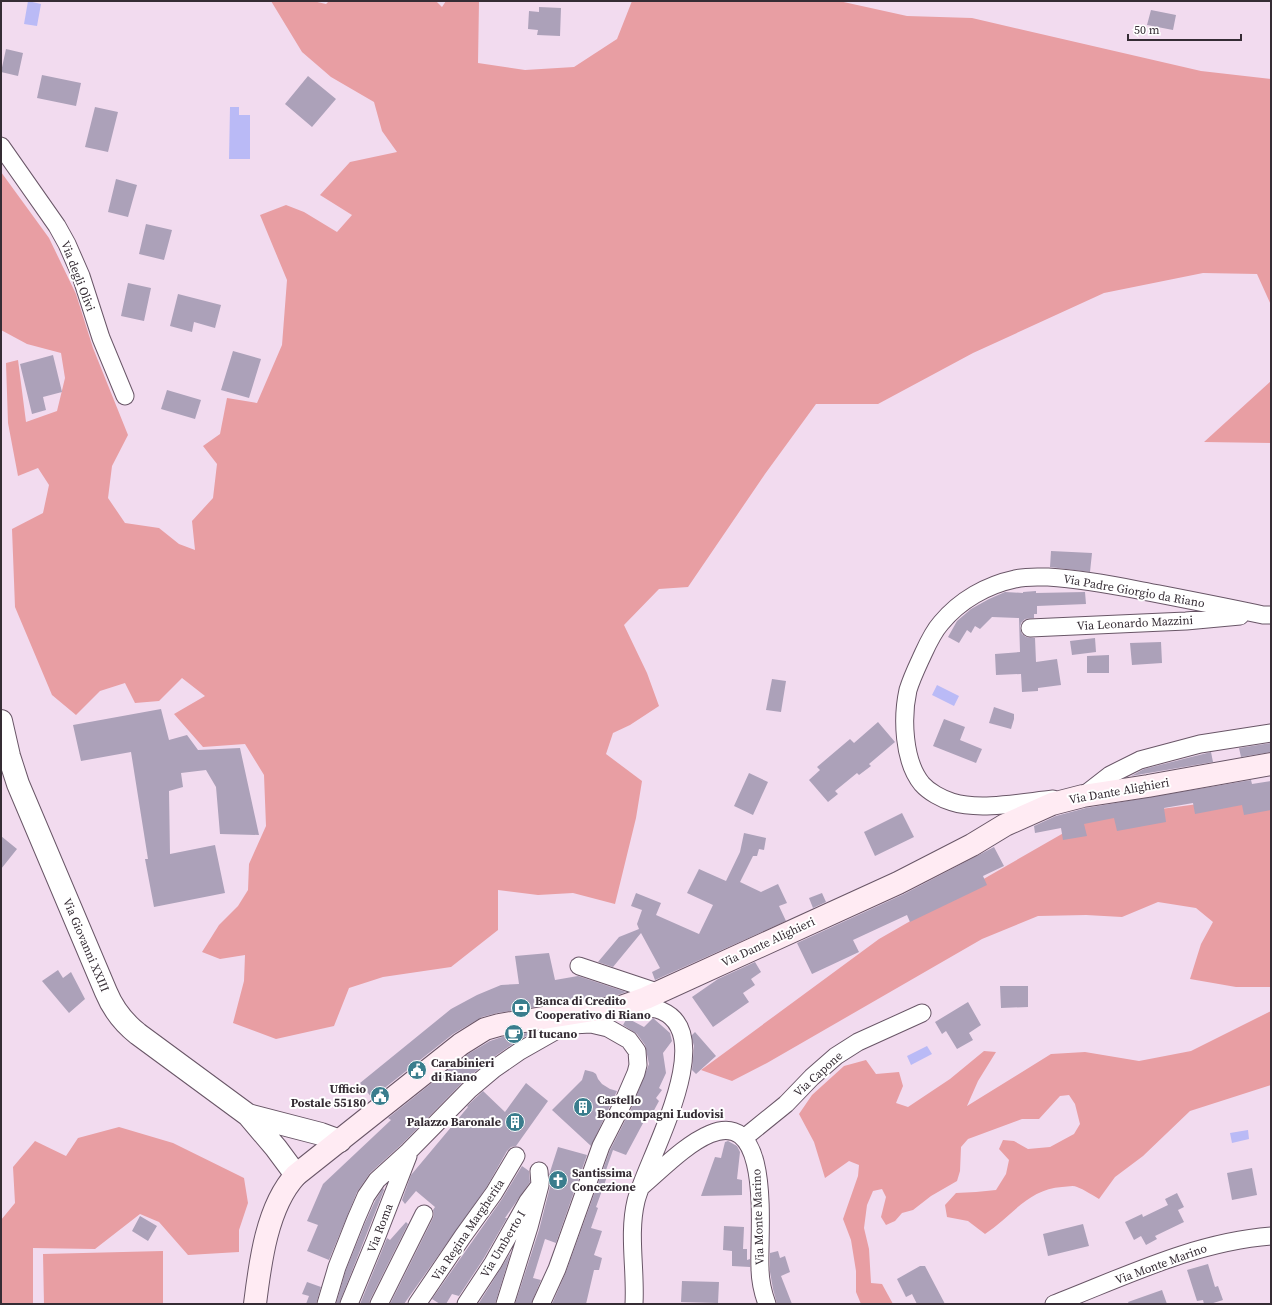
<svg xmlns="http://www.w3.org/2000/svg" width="1272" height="1305" viewBox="0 0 1272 1305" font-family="'Source Serif 4',serif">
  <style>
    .green { fill: #e89ea3 }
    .water { fill: #babaf6 }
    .building { fill: #aca1b9 }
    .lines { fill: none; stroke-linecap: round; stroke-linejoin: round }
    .minor-casing { stroke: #695667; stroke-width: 19 }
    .tertiary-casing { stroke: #695667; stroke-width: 24 }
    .secondary-casing { stroke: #695667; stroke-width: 24 }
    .minor { stroke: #fff; stroke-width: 17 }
    .tertiary { stroke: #fff; stroke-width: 22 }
    .secondary { stroke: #ffebf3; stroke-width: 22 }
    .labels { text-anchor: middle; stroke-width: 4; stroke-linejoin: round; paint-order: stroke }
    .street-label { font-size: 12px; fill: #352c34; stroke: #fff }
    .poi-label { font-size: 12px; font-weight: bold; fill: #352c34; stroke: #fff; text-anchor: start }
  </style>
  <rect width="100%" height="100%" fill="#f2dbef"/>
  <path class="green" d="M271 1H313L326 4 329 1H436L442 7 446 1H479L478 63 525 70 574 67 617 39 632 1H839L907 16 972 18 1201 71 1271 79V305L1257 274 1203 273 1104 293 973 353 878 404H816L765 474 688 587 659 589 624 625 647 673 659 706 630 725 613 733 606 754 642 781 636 818 615 904 573 893 538 895 498 890V930L451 967 383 977 349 988 334 1026 276 1039 233 1023 244 981 245 955 220 959 202 952 219 925 238 906 248 890 249 864 266 826 264 775 245 744 203 747 174 714 205 696 182 678 159 701 135 703 125 683 100 691 76 715 52 695 15 607 12 529 43 513 49 485 38 468 18 476 8 423 6 363 18 360 26 422 57 411 65 378 61 353 27 344 1 330V172L49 238 76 294 93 348 128 435 112 466 108 498 125 523 159 528 179 544 195 550 192 521 213 498 217 464 203 446 220 434 227 398 257 403 282 345 287 280 260 215 286 205 304 212 337 232 352 215 320 195 350 162 397 152 382 131 374 102 331 77 302 52Z
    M1271 381V443L1204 442Z
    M1271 794V987H1236L1190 979 1201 944 1213 922 1196 908 1158 902 1122 917 1086 915 1038 916 982 939 767 1063 732 1081 701 1070 879 939 1088 819Z
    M1271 1011V1085L1190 1111 1143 1156 1115 1177 1099 1199C1092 1195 1085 1190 1077 1187 1073 1185 1067 1187 1062 1187 1028 1189 1011 1217 985 1234L968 1221 947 1217 945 1205 956 1193 976 1192 996 1190 1006 1174 1009 1160 999 1149 1003 1140 1014 1141 1028 1149 1050 1147 1074 1134 1080 1124 1075 1104 1069 1095 1060 1096 1039 1119H1022L968 1139 961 1147 960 1171 957 1181 931 1196 913 1210 902 1213 895 1221 886 1225 881 1217 886 1197 882 1189 873 1191 867 1205 864 1228 869 1249 871 1283 882 1284 893 1304H861L856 1292V1271L851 1240 843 1219 858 1176 859 1165 849 1161 825 1178 814 1142 799 1114 812 1095 844 1066 866 1060 876 1074 899 1072 903 1086 896 1103 908 1107 950 1079 984 1051 996 1052 978 1081 967 1106 1051 1054 1085 1052 1139 1061 1191 1051Z
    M119 1127 173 1143 244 1178 248 1203 239 1230V1252L188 1255 159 1222 140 1214 95 1249 33 1248V1304H1V1220L15 1203 13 1167 35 1141 66 1156 78 1138Z
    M163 1251V1304H44L43 1254Z"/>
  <path class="water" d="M28 1 41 4 37 26 24 24Z
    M230 107H239V115H250V159H229Z
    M937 685 959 696 954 706 932 695Z
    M927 1046 932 1054 911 1065 907 1056Z
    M1248 1130 1249 1139 1232 1143 1230 1133Z"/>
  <path class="building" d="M539 7 561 8 560 36 537 35 538 30 528 29 529 11 539 12Z
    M1151 10 1176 15 1173 30 1147 25Z
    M6 49 23 53 18 76 1 72Z
    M42 75 81 83 76 106 37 98Z
    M308 76 336 99 312 127 285 104Z
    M95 107 118 112 108 152 85 147Z
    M116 179 137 185 128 217 108 212Z
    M146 224 172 230 164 260 139 254Z
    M128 283 151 288 144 321 121 316Z
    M178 294 221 305 215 328 194 322 192 332 170 326Z
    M233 351 261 359 249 398 221 390Z
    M53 355 62 392 43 397 46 410 32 414 20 364Z
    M167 390 201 400 195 419 161 409Z
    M1051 551 1092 553 1090 572 1050 567Z
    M1036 591V593L1085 592 1086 604 1037 606V614H1034V618L1025 619 1021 623 1020 628 1022 634 1026 637 1035 638 1036 662 1057 659 1061 685 1038 688V691L1022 692 1021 674 996 675 995 654 1020 652 1019 618 992 617 980 629 975 626 971 633 967 630 959 643 948 637 957 621 971 609 989 599 1005 592 1023 593V592Z
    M1095 638 1096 652 1072 655 1070 641Z
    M1161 642 1162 663 1132 665 1130 643Z
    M1109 655V673H1087V656Z
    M772 679 786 681 781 712 766 710Z
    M994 707 1014 714V719L1011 729 989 723Z
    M161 709 169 740 187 735 198 750 240 748 259 835 220 834 216 787 206 770 181 773 183 787 169 791 170 854 215 845 225 893 154 907 145 859H148L131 752 81 761 73 725Z
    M944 719 965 727 960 740 982 749 976 763 933 746Z
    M878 722 895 742 869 764 871 766 859 775 857 773 835 791 838 794 828 802 809 780 820 770 817 767 850 739 854 743Z
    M1271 743V752L1241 757 1239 748Z
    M1211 752 1213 762 1131 776 1144 769Z
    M749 773 768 782 753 815 734 806Z
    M1251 780 1252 784 1271 781V810L1244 815 1242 805 1195 814 1193 803 1164 808 1166 822 1117 831 1114 818 1084 824 1087 836 1063 840 1061 828 1035 833 1034 826 1056 816 1086 808Z
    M902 813 914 837 875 856 864 832Z
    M744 833 766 838 764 850 759 849 757 856H753L740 882 761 892 778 884 787 903 779 906 786 921 655 980 652 972 660 968 641 933 613 967 598 962 619 937 639 929 637 924 642 910 631 906 636 893 661 903 656 915 699 934 713 905 687 893 699 869 726 881 740 852Z
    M1 836 17 849 1 869Z
    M994 847 1004 866 983 876 987 885 910 922 907 915 853 940 859 952 812 974 797 943 904 894Z
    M822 893 826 902 813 908 809 898Z
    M549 953 555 980 578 976 626 992 615 996 591 998 497 1013 482 1017 453 1034 372 1098 360 1083 451 1009 477 995 501 985 519 984 515 956Z
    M755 962 761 972 751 979 755 985 743 993 749 1002 713 1027 692 997 718 979Z
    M58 970 63 978 71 972 85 999 69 1013 42 981Z
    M1000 986H1028V1007L1001 1008Z
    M968 1002 981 1025 969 1033 973 1040 957 1049 946 1031 942 1034 935 1022Z
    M627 1018 644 1027 653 1018 670 1033 672 1041 663 1053 666 1073 659 1088 662 1090 656 1098 659 1101 652 1114 649 1112 626 1155 613 1150 605 1173 608 1174 596 1207 598 1208 591 1228 602 1231 594 1255 602 1258 599 1270H594L586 1304H552L566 1272 610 1150 632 1107 649 1064 645 1045 637 1034 623 1025Z
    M533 1032 514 1043 488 1061 463 1082 402 1144 370 1173 357 1192 329 1260 307 1251 318 1225 307 1221 323 1184 391 1120 388 1118 468 1054 490 1041 502 1037Z
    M695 1032 716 1056 696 1074 692 1070 694 1046 691 1036Z
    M585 1070 593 1072 596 1074 598 1079 602 1084 610 1089 617 1091 591 1146 552 1110 582 1080Z
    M526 1083 548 1101 516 1146 511 1147 507 1151 486 1188 404 1304H390L433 1218 434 1214 433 1210 435 1207 416 1191 405 1204 402 1200 411 1175 468 1107 467 1106 483 1091 505 1112Z
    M728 1141 737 1146 740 1152 737 1179 742 1180V1195L701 1196 715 1157 721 1158 725 1142Z
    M558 1147 587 1155 556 1243 545 1239 533 1278 541 1280 531 1304H515L539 1230 550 1187 549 1175Z
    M522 1166 529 1171 530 1182 505 1218H507L484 1258 459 1296 452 1294 446 1304H440L432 1299 502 1199Z
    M1252 1168 1257 1195 1232 1200 1227 1173Z
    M383 1188 384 1190 339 1304H336L346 1270 365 1223 375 1201Z
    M1177 1193 1184 1207 1178 1210 1184 1222 1155 1236 1157 1239 1146 1245 1141 1236 1134 1240 1125 1222 1142 1214 1143 1217 1168 1205 1165 1199Z
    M140 1216 157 1226 148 1241 132 1231Z
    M406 1222 408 1224 370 1300 369 1304H360L387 1238 390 1240Z
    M1083 1224 1089 1246 1048 1256 1043 1234Z
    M724 1226 744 1227 743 1249H747V1260L750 1259V1267L732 1266V1251L723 1250Z
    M778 1251 780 1258 785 1256 790 1272 781 1276 792 1304H777L773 1289 770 1272V1253Z
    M511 1252 495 1304 479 1303 501 1268Z
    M1208 1264 1215 1287 1218 1286 1223 1300 1210 1304H1204L1203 1300 1197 1301 1187 1270Z
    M920 1266H925L945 1304H917L912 1294 906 1297 897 1279Z
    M682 1281 719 1282 718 1303 681 1302Z
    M307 1282 321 1287 316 1304H306L309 1296 302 1294Z
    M1162 1290 1167 1304H1129L1128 1302Z"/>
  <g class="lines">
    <g class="minor-casing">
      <path id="minor" d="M1 146 57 226 67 244 81 276 101 338 125 396
        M1030 628 1186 621 1240 616
        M1081 796H1083L1110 775 1140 760 1200 744 1271 733
        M1053 799C1024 802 980 811 952 802 942 799 929 792 922 784 903 761 902 717 908 690 912 677 918 665 923 654 928 643 933 632 941 623 960 600 987 585 1015 579 1026 576 1037 577 1048 577 1078 579 1108 584 1138 590 1179 598 1221 606 1263 615H1271
        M579 966 660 993
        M626 1008C638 1008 652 1006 662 1011 720 1036 645 1163 636 1201 628 1234 636 1270 634 1304
        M744 1138 786 1104 812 1077 836 1056 858 1042 922 1013
        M642 1186C662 1169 686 1144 710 1134 774 1107 758 1237 760 1268 760 1281 763 1293 767 1304
        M326 1304 337 1267 356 1219 366 1196 377 1180 409 1151 469 1090 494 1069 520 1051 557 1030 572 1025 591 1024 608 1028 629 1040 637 1051 638 1065 636 1073 623 1103 601 1146 557 1269 541 1304
        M349 1304 375 1241 408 1156
        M379 1304 424 1214
        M417 1304 463 1236 494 1193 516 1156
        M466 1304 493 1263 528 1201 540 1185
        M505 1304 529 1227 540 1185 539 1171
        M1054 1304C1124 1277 1194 1242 1271 1236"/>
    </g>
    <g class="tertiary-casing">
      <path id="tertiary" d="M1 721 9 756 18 784 106 992C113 1009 124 1023 138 1034L248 1115 276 1148 296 1175
        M248 1115 321 1134 340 1141"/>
    </g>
    <g class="secondary-casing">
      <path id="secondary" d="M255 1304C260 1263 267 1206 296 1175L461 1044 485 1029 499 1025 593 1010 618 1008 646 998 898 883 972 845 1005 825 1052 804 1083 796 1148 786 1271 764"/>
    </g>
    <use href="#minor" class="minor"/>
    <use href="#tertiary" class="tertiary"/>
    <use href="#secondary" class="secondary"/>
  </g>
  <defs>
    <g id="bank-disc" transform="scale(1)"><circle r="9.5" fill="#3a7d8d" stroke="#fff"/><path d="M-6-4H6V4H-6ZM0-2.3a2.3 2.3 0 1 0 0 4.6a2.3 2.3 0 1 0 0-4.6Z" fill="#fff"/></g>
    <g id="cafe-disc" transform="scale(1)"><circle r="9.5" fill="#3a7d8d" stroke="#fff"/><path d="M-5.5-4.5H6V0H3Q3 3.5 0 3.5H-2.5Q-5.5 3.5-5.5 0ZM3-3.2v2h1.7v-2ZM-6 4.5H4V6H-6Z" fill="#fff"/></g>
    <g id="civic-disc" transform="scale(1)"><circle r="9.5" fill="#3a7d8d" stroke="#fff"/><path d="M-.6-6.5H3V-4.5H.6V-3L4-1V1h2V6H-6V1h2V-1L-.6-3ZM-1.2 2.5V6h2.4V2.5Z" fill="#fff"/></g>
    <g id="building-disc" transform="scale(1)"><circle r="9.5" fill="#3a7d8d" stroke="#fff"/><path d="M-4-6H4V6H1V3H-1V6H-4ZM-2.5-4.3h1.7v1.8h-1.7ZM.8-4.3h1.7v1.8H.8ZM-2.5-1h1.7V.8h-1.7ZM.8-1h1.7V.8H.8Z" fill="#fff"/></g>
    <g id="church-disc" transform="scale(1)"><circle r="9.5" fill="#3a7d8d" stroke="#fff"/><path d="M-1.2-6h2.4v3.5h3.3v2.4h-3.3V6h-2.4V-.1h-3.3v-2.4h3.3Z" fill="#fff"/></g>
  </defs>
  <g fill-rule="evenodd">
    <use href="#bank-disc" x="521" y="1008"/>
    <use href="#cafe-disc" x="514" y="1034"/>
    <use href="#civic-disc" x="417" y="1070"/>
    <use href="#civic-disc" x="380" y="1096"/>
    <use href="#building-disc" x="583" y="1107"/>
    <use href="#building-disc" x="515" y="1122"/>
    <use href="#church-disc" x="558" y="1180"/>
  </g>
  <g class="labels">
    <g class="street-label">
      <text transform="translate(78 276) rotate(69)" y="4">Via degli Olivi</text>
      <text transform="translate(1134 591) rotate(10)" y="4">Via Padre Giorgio da Riano</text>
      <text transform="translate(1135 623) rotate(-3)" y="4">Via Leonardo Mazzini</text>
      <text transform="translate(1119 791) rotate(-10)" y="4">Via Dante Alighieri</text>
      <text transform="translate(768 942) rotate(-25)" y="4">Via Dante Alighieri</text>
      <text transform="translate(86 945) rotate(67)" y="4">Via Giovanni XXIII</text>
      <text transform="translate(818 1074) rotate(-42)" y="4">Via Capone</text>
      <text transform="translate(758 1217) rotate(-92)" y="4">Via Monte Marino</text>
      <text transform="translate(380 1228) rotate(-69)" y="4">Via Roma</text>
      <text transform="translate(468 1230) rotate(-56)" y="4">Via Regina Margherita</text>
      <text transform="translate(503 1244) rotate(-59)" y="4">Via Umberto I</text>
      <text transform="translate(1161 1264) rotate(-20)" y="4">Via Monte Marino</text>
    </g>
    <g class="poi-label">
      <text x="535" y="1005">Banca di Credito<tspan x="535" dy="14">Cooperativo di Riano</tspan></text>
      <text x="528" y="1038">Il tucano</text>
      <text x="431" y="1067">Carabinieri<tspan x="431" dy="14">di Riano</tspan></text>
      <text x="366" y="1093" text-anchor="end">Ufficio<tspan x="366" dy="14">Postale 55180</tspan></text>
      <text x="597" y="1104">Castello<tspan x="597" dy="14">Boncompagni Ludovisi</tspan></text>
      <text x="501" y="1126" text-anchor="end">Palazzo Baronale</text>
      <text x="572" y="1177">Santissima<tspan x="572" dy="14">Concezione</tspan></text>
    </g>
  </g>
  <rect width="1272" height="1305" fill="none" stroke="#352c34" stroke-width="4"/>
  <path d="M1128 34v6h113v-6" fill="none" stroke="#352c34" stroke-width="2"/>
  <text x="1134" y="34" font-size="12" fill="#352c34" stroke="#ffffff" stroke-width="3" paint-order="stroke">50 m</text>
</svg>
